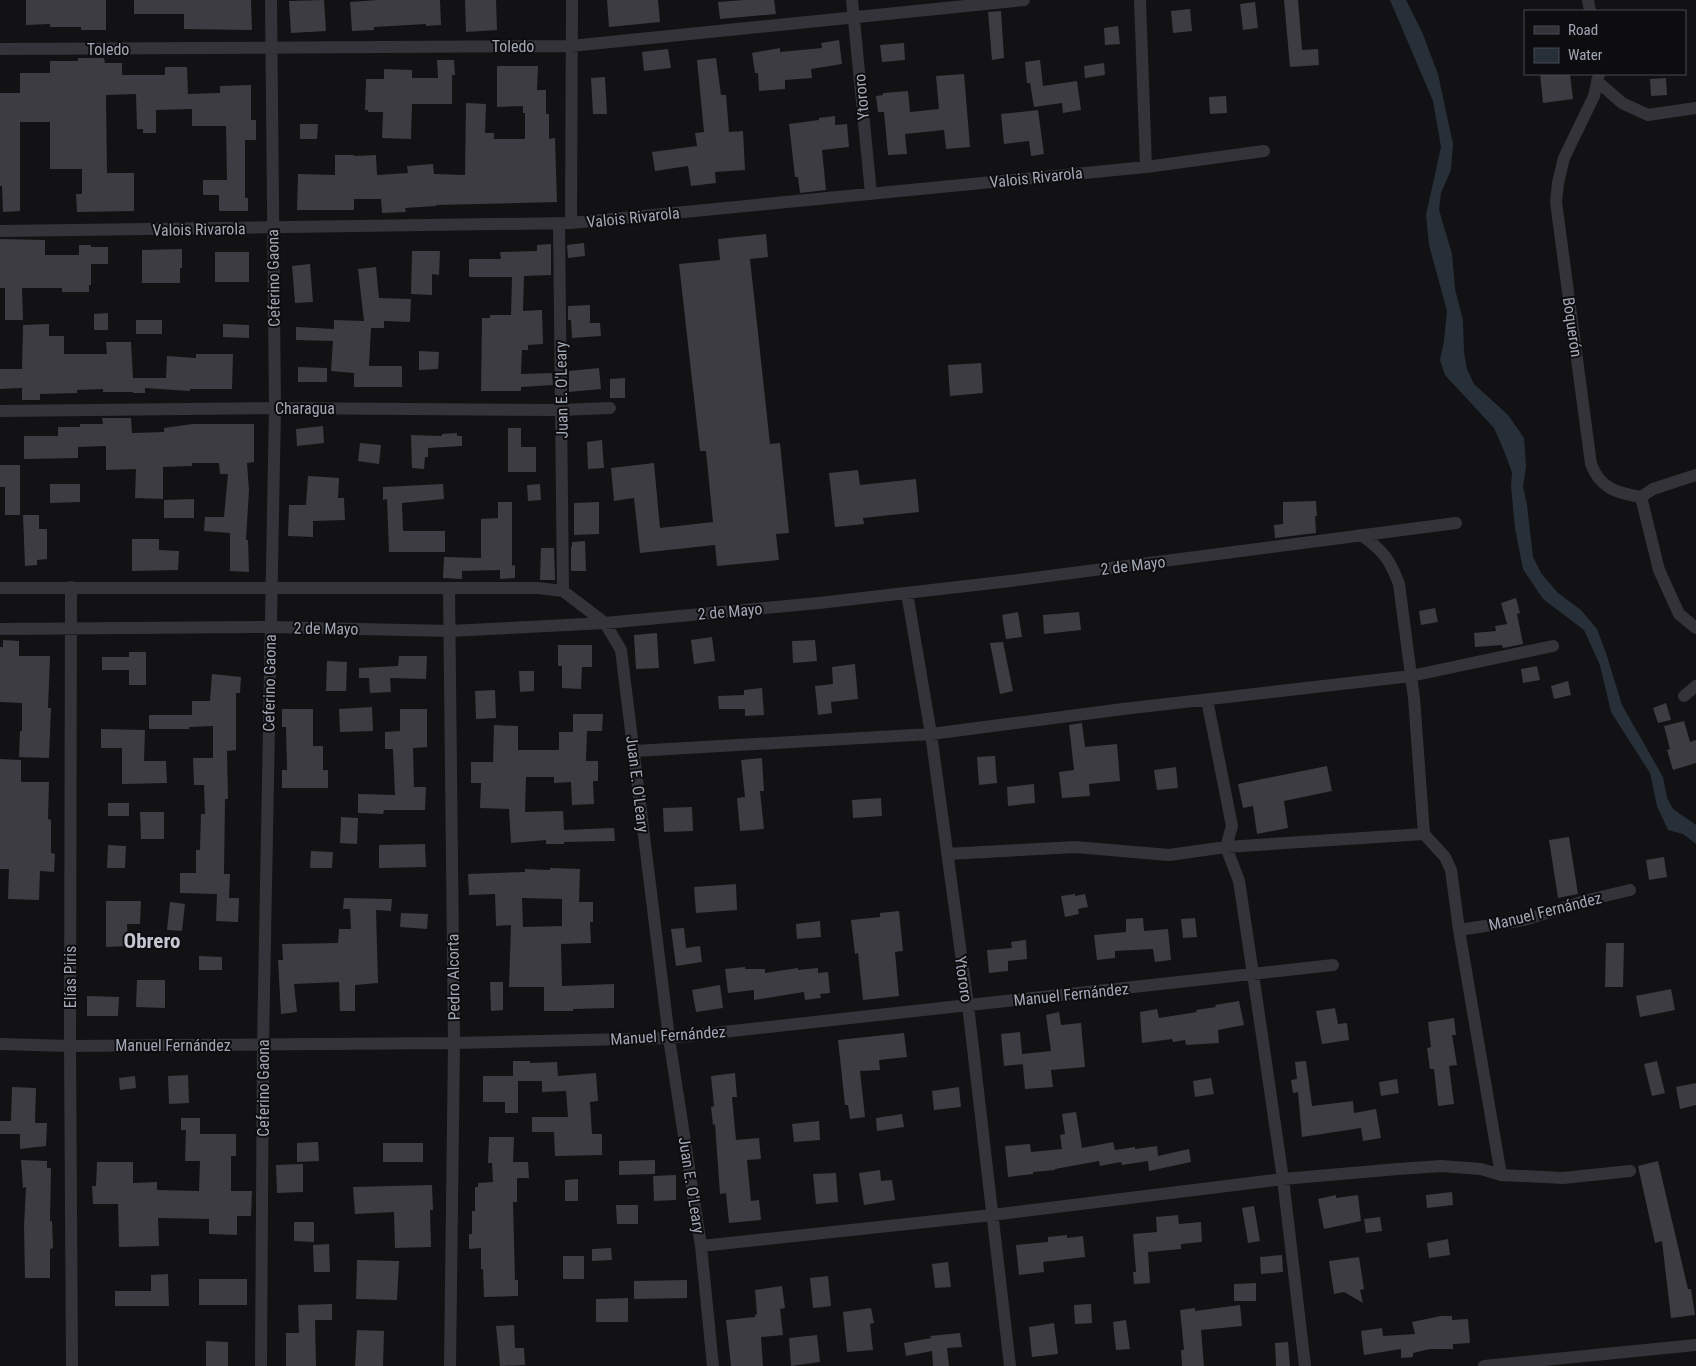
<svg xmlns="http://www.w3.org/2000/svg" width="1696" height="1366" viewBox="0 0 1696 1366" font-family="'Roboto Condensed',sans-serif">
  <style>
    .water { fill: #273039 }
    .building { fill: #3c3c42; fill-rule: evenodd }
    .lines { fill: none; stroke-linecap: round; stroke-linejoin: round }
    .minor { stroke: #333339; stroke-width: 12 }
    .labels { text-anchor: middle; stroke-width: 4; stroke-linejoin: round; paint-order: stroke }
    .street-label { font-size: 16px; fill: #a2a7b6; stroke: #0d0d0f }
    .district-label { font-size: 21px; font-weight: bold; fill: #c4c6d2; stroke: #0d0d0f }
  </style>
  <rect width="100%" height="100%" fill="#121214"/>
  <path class="water" d="M1390 0H1406L1422 32 1438 74 1453 144 1451 170 1441 193 1439 210 1452 254 1455 289 1463 321 1464 352 1467 369 1474 384 1508 415 1524 438 1526 467 1523 487 1527 505 1533 557 1541 573 1558 593 1581 610 1597 629 1606 653 1622 705 1663 777 1667 798 1673 809 1696 825V844L1683 834 1668 830 1657 806 1650 773 1611 712 1600 665 1584 630 1543 599 1523 569 1515 528 1511 486 1512 473 1505 453 1494 428 1445 375 1440 360 1444 341 1447 311 1429 245 1426 215 1441 147 1433 101Z"/>
  <path class="building" d="M26 0H106V30H81V27H50V24L26 25Z
    M134 0H251L252 30 184 29V14H134Z
    M324 0 326 31 291 33 289 1Z
    M378 0H440L441 25 426 26V24L374 27V30L352 31 350 2Z
    M465 0H496L497 30 466 32Z
    M607 0H658L660 22 609 27Z
    M744 0H774L776 14 720 19 718 2Z
    M1284 0H1298L1302 50 1318 49 1319 65 1290 67Z
    M1255 2 1258 28 1243 30 1240 4Z
    M1190 9 1192 31 1173 33 1171 11Z
    M1001 11 1004 58 992 60 988 12Z
    M1118 26 1120 44 1105 45 1104 28Z
    M839 40 842 64 811 69 812 78 785 80V89L759 91 758 73H755L752 53 780 48V52L822 48 821 43Z
    M904 43 905 60 882 62 880 45Z
    M668 49 671 68 644 71 642 52Z
    M78 58H104L105 63H122V75H165V67H187L188 94 220 93V86L251 85V120H256V140H245V198H248V211H219V195H203V180H227L226 126H192V109L156 110V133H143V129H137L136 94 106 95 107 173H134V211L77 212 76 194H82V169H50V122H20V211L3 212 2 186H0V93H20V73H50V61H78Z
    M716 58 721 95H726L729 132 743 131 745 170 715 172 716 183 691 186 688 166 655 171 652 152 697 146 695 133 704 132 697 60Z
    M437 60H454L455 75H452V104H412L411 139 382 138 383 112H368V110H365L366 79H384V69L412 70V78H438Z
    M1040 60 1043 86 1077 81 1081 110 1063 113 1062 103 1034 107 1030 83H1027L1025 62Z
    M1104 63 1105 75 1085 78 1084 66Z
    M497 66H538L537 90H546V114H549V139L555 138 557 202 436 205V206L405 208 406 212 382 213 381 199H354V210H297L298 174 335 175V155H354V156L376 155 377 175 408 173 407 166 433 164 434 174 465 175 466 103 486 104 485 133H494V139H525V113H523V106L497 107Z
    M964 74 970 147 946 149 944 130 905 134 907 154 888 155 884 112H878L876 96 883 95V93L908 91 910 112 939 109 936 76Z
    M1540 74H1570L1573 99 1543 103Z
    M605 77 607 114H593L591 78Z
    M1666 78 1667 95 1651 96 1650 79Z
    M1226 96 1227 113 1210 114 1209 97Z
    M1038 110 1044 154 1031 156 1029 141 1004 144 1001 114Z
    M835 116V125L847 124 849 147 822 150 826 190 800 193 798 177H795L789 124 819 120V118Z
    M300 124H318L317 139H300Z
    M766 234 768 257 750 259 770 444 780 443 789 533 776 534 779 560 717 566 715 545 640 553 634 498 614 501 611 468 654 463 660 528 713 522 706 451H700L679 264 720 260 718 239Z
    M0 239 45 240V255H79V245H91V247H108V264H91V285H89V292H62V288H22L23 320H5V288H0Z
    M584 243 585 256 568 258 567 245Z
    M551 244V275L524 276 523 311 542 310 543 344 528 345V350H522L521 374 552 373 553 385 521 387V391H481L482 318H490V315H511L512 277H469V259H501L500 252 537 251V245Z
    M182 249V268H180V283H142V250Z
    M412 251H440L439 275 432 274V295L411 294Z
    M215 252H249V282H215Z
    M310 264 313 302 295 303 292 266Z
    M376 267 379 298 411 299 410 322 384 321V328H371L369 366H402V387H354V373L331 371 333 341 296 340V327L334 329V320L364 321 358 269Z
    M590 305V323H600L601 336 572 338 571 320H568V306Z
    M108 313V330H94V314Z
    M136 320H162V334H136Z
    M49 324V336H64V354H107L106 342H131L133 378H166L167 356 196 358V354H233L232 389H190V391L145 388V393H133V392H103V389L77 390V393L40 394V400H22V388L0 389V369H22L23 325Z
    M223 324 249 325V338L223 337Z
    M419 351 439 352 438 369 419 370Z
    M981 363 983 393 950 396 948 365Z
    M298 367 327 368V382H298Z
    M599 368 601 389 569 392V371Z
    M625 378V398H610V379Z
    M102 418H131L132 433 164 432V428L193 424H254V462L247 463 249 490 246 540H248L249 572 230 571V533L204 531 205 517H224L228 474H220L219 463H192V466L163 467V499L135 498 136 469 106 470V446L78 447V458L24 459V436H58V427H80V424H103Z
    M323 426 324 443 297 446 296 429Z
    M508 428H521V447H536V472H508Z
    M457 433V436H462V446L428 448V457H425L424 469 412 468 411 435 442 436V434Z
    M602 440 604 468 588 469 587 442Z
    M360 443 381 445 379 464 358 461Z
    M0 465H20V515H5V487H0Z
    M858 470 860 485 916 479 919 512 863 518 864 524 835 527 829 473Z
    M308 476 339 478 338 498H344L345 520 313 521V537L288 536 289 505H306Z
    M50 484H80V502L50 503Z
    M443 484 444 499 402 503 403 531H445V552H389L387 499 383 500V487Z
    M540 484 541 500 528 501 527 485Z
    M194 499V518H164V500Z
    M1316 501 1317 516H1315L1316 533 1275 538 1274 525 1283 524V502Z
    M498 502H512V566L515 565V578L500 579V570L462 571V579L443 578 444 557 481 558V519L498 518Z
    M599 502V534L574 535V503Z
    M23 515H39V529H47V559L37 560V565L25 566Z
    M132 539H159V550L179 551 178 570 132 571Z
    M585 541 586 571H571V547H572V542Z
    M541 548H554L555 580H540Z
    M1516 598 1520 613 1517 614 1523 644 1503 648 1502 645 1475 647 1474 633 1496 631 1495 626 1507 624 1501 603Z
    M1435 608 1438 622 1421 625 1419 611Z
    M1018 612 1022 637 1006 639 1002 615Z
    M1079 612 1081 630 1044 634 1043 615Z
    M657 633 659 668 636 669 634 635Z
    M712 637 715 661 694 664 691 640Z
    M3 640 19 641V656H50L48 708H51L49 758 19 757 20 731H22V703L0 702V647H3Z
    M815 640 817 661 793 663 792 641Z
    M1003 642 1013 691 1000 694 990 643Z
    M558 645H592V667H582L581 689 562 688V666H558Z
    M129 652H146V685H129V670H102V657H129Z
    M399 656H427L426 679 390 678 391 692 370 693 369 678H359V668L398 666Z
    M327 661 347 662 346 691H326Z
    M855 664 858 699 831 702 832 713 818 715 815 686 833 684 832 667Z
    M1537 666 1540 680 1523 683 1521 669Z
    M519 671H534V691L520 692Z
    M212 674 241 677 240 693H236V750L227 751 228 799H225L224 874H230L229 898H239L238 922 216 921 217 894 180 893V873H196V850H200L201 814H205L204 785H194L193 758H213V726L189 727V729H149V715H192V701H210Z
    M1568 681 1571 695 1554 699 1551 686Z
    M762 688 764 715 745 716V709H719L718 696 744 695V690Z
    M495 690 496 718 476 719 475 691Z
    M1666 703 1671 720 1658 723 1653 708Z
    M372 707 373 731 340 732 339 709Z
    M282 709H313V746H323V770H328V788H282V770H287L286 727H282Z
    M400 709H427V747L413 748 414 787H426L425 810H384L383 814 358 813V794L395 795 393 749H385V732L400 731Z
    M573 714H603L602 731H587L586 761H598V781H593L594 804 572 805 571 782 554 783V777H526L525 812 563 811 564 830 614 828 615 841 564 842V844H546V840L511 843 509 809 480 808 481 783H471V762H493L494 725 518 726V750H559V732H573Z
    M1684 721 1690 742 1696 740V763L1673 770 1667 750 1670 749 1664 726Z
    M1082 723 1085 747 1117 744 1120 781 1089 784 1090 796 1062 798 1059 772 1074 770 1069 725Z
    M101 729 145 730 144 761H166L167 783 122 784V748H101Z
    M995 756 997 783 979 785 977 757Z
    M762 758 764 791H760L764 829 740 831 737 798 745 797 741 760Z
    M0 759 21 760V782H49L48 819 51 820V853L55 854 54 872 40 871 39 900 8 899 9 869H0Z
    M1327 766 1332 791 1284 801 1288 828 1257 834 1253 806 1243 808 1238 784Z
    M1176 767 1178 788 1157 790 1154 770Z
    M1034 784 1035 803 1008 806 1007 787Z
    M881 798 882 816 853 818 852 800Z
    M108 803H129V816H108Z
    M692 807 693 831 664 832 663 808Z
    M140 812H164V839H141Z
    M341 817 358 818 357 844 340 843Z
    M1569 837 1578 894 1558 898 1549 840Z
    M425 844 426 867 379 868V845Z
    M108 845 126 846 125 868H107Z
    M311 851 333 852 332 868H310Z
    M1664 857 1667 877 1649 880 1646 860Z
    M550 868 580 869 579 902H593V922H590L591 943 561 944 562 986 614 984V1008L573 1009V1011H544V987H509L511 925 496 926 495 894 469 895 468 874 525 872V869L550 870ZM522 898 562 899V926L523 927Z
    M736 884 737 910 696 913 694 887Z
    M1075 894V896L1085 894 1088 907 1078 909 1079 914 1065 917 1061 896Z
    M344 898 392 899 391 911 376 910 378 983 355 985V1011H340L339 982 294 984 297 1012 281 1014 278 960H283L282 944 338 943 339 929H351L350 909H343Z
    M106 901H141L140 924H127L128 946 106 947Z
    M170 902 185 904 182 931 167 930Z
    M899 911 903 951 895 952 899 996 863 1000 858 953 855 954 851 920 880 917V913Z
    M401 913 428 914 427 929 400 927Z
    M1143 918 1144 931 1168 929 1171 960 1155 962 1153 949 1115 951V958L1097 960 1094 935 1126 932V919Z
    M1195 918 1197 937 1183 938 1181 919Z
    M820 921 821 937 797 939 796 924Z
    M684 928 686 948 700 946 702 962 676 966 671 929Z
    M1026 940 1027 959 1008 961V971L989 973 987 950 1012 948 1011 942Z
    M1606 943H1624L1623 987H1605Z
    M199 956 222 957V970H199Z
    M745 967V969H765V973L798 968V970L818 968V973L828 972 830 993 820 994 821 998 805 1000 804 992 754 1000V990L728 993 725 969Z
    M137 980H165V1008L136 1007Z
    M490 982H503V1010L491 1011Z
    M720 985 723 1008 696 1012 692 990Z
    M1671 989 1675 1010 1640 1017 1636 996Z
    M87 996 119 997 118 1016H87Z
    M1239 1001 1244 1025 1218 1030 1219 1043 1186 1045 1185 1040 1173 1042 1172 1039 1142 1043 1140 1012 1157 1009 1159 1018 1197 1012 1196 1010 1216 1007 1215 1005Z
    M1335 1008 1338 1024 1347 1023 1349 1040 1322 1044 1316 1011Z
    M1059 1012 1061 1025 1081 1023 1085 1067 1051 1070 1053 1087 1025 1089 1022 1054 1051 1051 1046 1015Z
    M1454 1018 1456 1035H1452L1457 1065 1449 1066 1454 1104 1438 1106 1434 1069H1430L1427 1048 1431 1047 1428 1022Z
    M1020 1032 1023 1064 1004 1066 1001 1034Z
    M904 1033 907 1057 879 1060 880 1070 860 1071 865 1117 850 1119 848 1105H845L838 1040Z
    M513 1061H530V1063L557 1062 558 1076 596 1073 598 1101 590 1102 592 1134H602V1155L555 1156 554 1132H532V1117H568L566 1091 542 1092V1081H518V1113H505V1102H483V1076H513Z
    M1306 1061 1312 1106 1353 1101 1354 1113 1376 1109 1381 1138 1363 1141 1361 1128 1302 1137 1298 1092 1293 1093 1291 1080 1297 1079 1295 1062Z
    M1657 1061 1665 1093 1652 1096 1644 1064Z
    M735 1073 737 1097H732L736 1140 759 1138 761 1159 747 1160 751 1201 759 1200 761 1220 729 1223 726 1193 720 1194 715 1124 713 1125 711 1107 714 1106 711 1076Z
    M188 1075 189 1103 169 1104 168 1076Z
    M135 1076 136 1088 120 1090 119 1078Z
    M1211 1078 1214 1094 1195 1097 1193 1081Z
    M1397 1079 1399 1093 1381 1096 1379 1082Z
    M1696 1083V1105L1680 1109 1676 1087Z
    M12 1087 36 1088 35 1123H47L46 1146 20 1149V1134H0V1121H11Z
    M959 1087 961 1107 934 1110 932 1091Z
    M1076 1112 1082 1148 1113 1142 1115 1150 1135 1147V1149L1157 1146 1158 1156 1189 1149 1191 1162 1149 1171 1148 1161 1122 1165 1121 1162 1100 1166 1099 1161 1055 1169V1170L1033 1172V1174L1008 1177 1005 1146 1030 1144 1031 1152 1062 1149 1060 1135 1065 1134 1062 1114Z
    M902 1114 904 1127 877 1131 876 1118Z
    M181 1118H200V1134H236V1156H231V1191H252L251 1216H237V1235L209 1234V1219L158 1218 159 1246 119 1247 118 1204H93L92 1186H96L97 1162H133V1183L157 1182V1190L199 1191 200 1161H185L186 1130H181Z
    M819 1121 820 1140 794 1142 792 1124Z
    M489 1137H514L513 1162H528L529 1178H517V1202H513L515 1280H518V1296L484 1297 483 1269H481V1248L469 1249V1234H472V1211H475V1187H478V1183L493 1182 492 1163H488Z
    M318 1142 319 1161 297 1162V1143Z
    M383 1143H423V1162H383Z
    M21 1160 47 1161V1168H51L50 1221H52L53 1248 50 1249V1278H25L24 1226 26 1187 23 1188Z
    M655 1160V1174L619 1175V1161Z
    M1658 1161 1688 1289H1691L1695 1315 1671 1318 1662 1241 1655 1243 1638 1166Z
    M303 1164V1192L277 1193 276 1165Z
    M880 1170 881 1181 892 1180 895 1200 864 1205 859 1173Z
    M836 1173 838 1202 816 1204 813 1174Z
    M676 1175V1200L654 1201 653 1176Z
    M578 1179V1201H565V1180Z
    M432 1185 433 1210H430L431 1247 395 1248 394 1212 355 1214 353 1187Z
    M1452 1192 1453 1205 1427 1208 1426 1195Z
    M1336 1195V1198L1358 1195 1361 1221 1324 1229 1318 1199Z
    M616 1205H638V1224H617Z
    M1254 1206 1260 1241 1248 1243 1242 1208Z
    M1178 1215 1179 1224 1201 1222 1202 1242 1181 1244V1249L1148 1252 1150 1283 1134 1284 1133 1272H1136L1133 1234 1157 1232 1156 1217Z
    M1380 1217 1382 1231 1366 1233 1364 1219Z
    M294 1222H314V1242L294 1241Z
    M1067 1235V1238L1083 1236 1085 1257 1043 1262 1044 1272 1019 1275 1016 1245 1048 1242V1237Z
    M1448 1239 1450 1255 1429 1258 1427 1243Z
    M329 1244 330 1272H314L313 1245Z
    M611 1248 612 1260 592 1261V1249Z
    M1282 1255 1283 1272 1261 1274 1260 1257Z
    M563 1256H584V1279H563Z
    M1359 1257 1364 1289 1360 1290 1363 1303 1344 1292 1334 1294 1329 1261Z
    M357 1260 399 1261 397 1300 356 1299Z
    M948 1262 951 1287 935 1288 932 1264Z
    M168 1274 169 1306H115V1291H151V1275Z
    M828 1276 831 1306 813 1308 810 1278Z
    M199 1279H247V1305H199Z
    M687 1280V1298L634 1299V1281Z
    M1256 1283V1301H1234V1284Z
    M782 1286 785 1308 780 1309 783 1335 761 1337 763 1366H731L726 1320 755 1317V1315L757 1314 755 1290Z
    M628 1298V1322H596V1299Z
    M332 1304V1320H315L316 1366H286V1333H299L298 1305Z
    M1091 1304 1092 1323 1075 1324 1074 1305Z
    M1240 1305 1242 1326 1201 1330 1204 1366H1182L1181 1350H1184L1180 1310 1195 1308V1311Z
    M871 1308 874 1323 870 1324 873 1350 847 1352 843 1312Z
    M1441 1316H1452V1320L1468 1319 1470 1343 1453 1344V1349H1430L1413 1353V1357L1401 1358V1349L1364 1355 1361 1331 1382 1328 1383 1336 1415 1334 1412 1322Z
    M1126 1320 1130 1349 1116 1350 1113 1322Z
    M1054 1323 1058 1354 1032 1357 1029 1327Z
    M514 1325 515 1348H524L525 1365 500 1366 496 1326Z
    M357 1330 384 1331 383 1366H355Z
    M960 1333 962 1347 947 1348 949 1366H933L932 1351 906 1356 904 1343 931 1338 930 1336Z
    M817 1335 820 1362 791 1366 789 1338Z
    M206 1341 228 1342V1366H206Z
    M1288 1342 1290 1366H1276L1275 1343Z"/>
  <g class="lines">
    <path class="minor" d="M852 0 871 194
      M1140 0 1146 167
      M1588 0 1590 11
      M0 49 571 46 1024 0
      M1599 74 1594 96 1564 158 1558 183 1556 202 1591 464C1600 488 1616 493 1641 497L1653 489 1696 475
      M1597 81 1622 103 1648 115 1696 108
      M559 223 563 591
      M571 223 572 0
      M0 231 571 223 1146 167 1264 151
      M0 411 275 408 561 410 610 408
      M1641 497 1659 570 1679 614 1696 628
      M1361 535C1383 550 1390 560 1399 584L1414 698 1424 834 1445 857 1451 870 1459 930 1501 1175
      M71 587 70 1046 72 1366
      M0 588H538L563 591
      M449 588 454 1043 450 1366
      M563 591 605 623 621 650 669 1038 701 1246 713 1366
      M907 593 931 734 968 1005 1010 1366
      M0 629 270 627 450 631 605 623 819 603 1010 581 1456 523
      M1684 696 1696 686
      M1207 700 1232 826 1226 847 1239 881 1253 974 1283 1179 1305 1366
      M634 751 931 734 1123 709 1411 676 1553 646
      M947 854 1075 847 1169 855 1226 847 1424 834
      M1459 930 1524 920 1588 900 1630 890
      M0 1044 70 1046 454 1043 669 1038 1333 965
      M701 1246 992 1215 1283 1179 1398 1169 1441 1166 1481 1169 1501 1175 1563 1178 1630 1171
      M261 1366 263 1045 275 408 271 0
      M1484 1366 1696 1345"/>
  </g>
  <g class="labels">
    <g class="street-label">
      <text x="513" y="52">Toledo</text>
      <text x="108" y="55">Toledo</text>
      <text transform="translate(861 97) rotate(-95)" y="6">Ytororo</text>
      <text transform="translate(1036 177) rotate(-6)" y="6">Valois Rivarola</text>
      <text transform="translate(633 217) rotate(-6)" y="6">Valois Rivarola</text>
      <text transform="translate(199 229) rotate(-1)" y="6">Valois Rivarola</text>
      <text transform="translate(273 278) rotate(-91)" y="6">Ceferino Gaona</text>
      <text transform="translate(1573 327) rotate(82)" y="6">Boquerón</text>
      <text transform="translate(561 390) rotate(-91)" y="6">Juan E. O'Leary</text>
      <text x="305" y="414">Charagua</text>
      <text transform="translate(1133 565) rotate(-7)" y="6">2 de Mayo</text>
      <text transform="translate(730 611) rotate(-5)" y="6">2 de Mayo</text>
      <text transform="translate(326 628) rotate(1)" y="6">2 de Mayo</text>
      <text transform="translate(269 683) rotate(-89)" y="6">Ceferino Gaona</text>
      <text transform="translate(638 784) rotate(83)" y="6">Juan E. O'Leary</text>
      <text transform="translate(1545 911) rotate(-14)" y="6">Manuel Fernández</text>
      <text transform="translate(70 977) rotate(-90)" y="6">Elías Piris</text>
      <text transform="translate(453 977) rotate(-91)" y="6">Pedro Alcorta</text>
      <text transform="translate(964 979) rotate(82)" y="6">Ytororo</text>
      <text transform="translate(1071 994) rotate(-6)" y="6">Manuel Fernández</text>
      <text transform="translate(668 1035) rotate(-4)" y="6">Manuel Fernández</text>
      <text x="173" y="1051">Manuel Fernández</text>
      <text transform="translate(263 1088) rotate(-90)" y="6">Ceferino Gaona</text>
      <text transform="translate(692 1185) rotate(81)" y="6">Juan E. O'Leary</text>
    </g>
    <g class="district-label">
      <text x="152" y="948">Obrero</text>
    </g>
  </g>
  <rect x="1524" y="10" width="162" height="65" fill="#0d0d0f" stroke="#494b52"/>
  <rect x="1534" y="26" width="25" height="8" fill="#333339" stroke="#494b52"/>
  <text x="1568" y="35" font-size="15" fill="#a2a7b6">Road</text>
  <rect x="1534" y="48" width="25" height="15" fill="#273039" stroke="#494b52"/>
  <text x="1568" y="60" font-size="15" fill="#a2a7b6">Water</text>
</svg>
